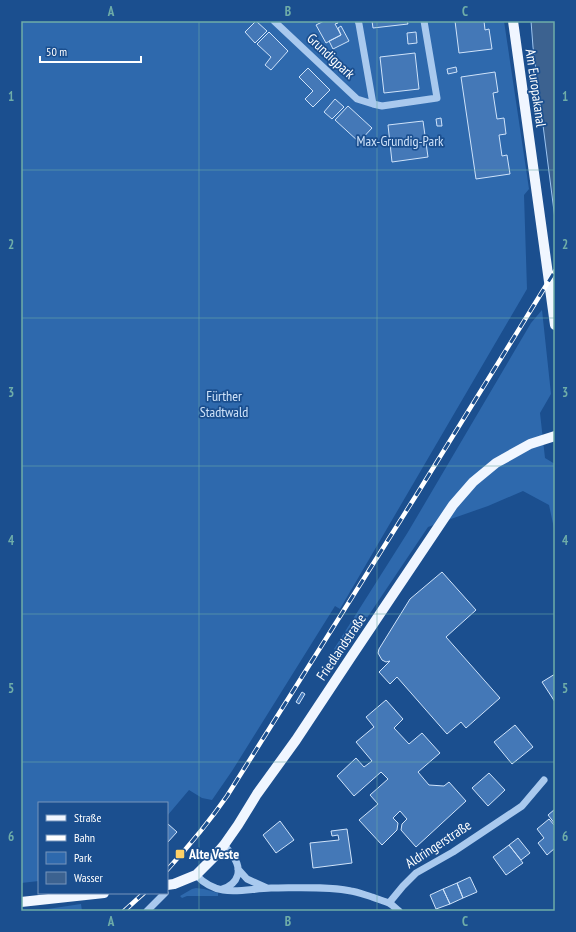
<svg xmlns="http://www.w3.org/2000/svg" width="576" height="932" viewBox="0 0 576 932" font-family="'PT Sans Narrow',sans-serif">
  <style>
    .green { fill: #2e69ad }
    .water { fill: #3c6290; stroke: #9cc4f0 }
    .building { fill: #4478b7; stroke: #cfe3fa }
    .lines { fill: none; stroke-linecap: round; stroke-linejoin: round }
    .minor { stroke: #a9c9ee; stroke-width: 7 }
    .major { stroke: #f0f6ff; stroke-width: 10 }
    .rail-casing { stroke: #fff; stroke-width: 4.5 }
    .rail { stroke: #1b4f8f; stroke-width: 3; stroke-dasharray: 9; stroke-linecap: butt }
    .grid { fill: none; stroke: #6fada8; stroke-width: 1; stroke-opacity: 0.55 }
    .poi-dot { fill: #ffd166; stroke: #1b4f8f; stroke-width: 1.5 }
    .labels { text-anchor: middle; stroke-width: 3.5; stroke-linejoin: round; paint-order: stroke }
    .street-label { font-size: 14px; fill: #fff; stroke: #1b4f8f }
    .park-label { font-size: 14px; fill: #cfe3fa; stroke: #1b4f8f }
    .poi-label { font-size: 14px; font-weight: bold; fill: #fff; stroke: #1b4f8f; text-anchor: start }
    .neatline { fill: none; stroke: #6fada8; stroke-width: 1.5 }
    .grid-label { font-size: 13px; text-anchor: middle; font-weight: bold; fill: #6fada8 }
  </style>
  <rect width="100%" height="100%" fill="#1b4f8f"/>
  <path class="green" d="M21 21H504L529 189 524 195 527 289 340 609 335 606 232 771 212 800 202 798 189 790 167 816V803H39V881L21 883Z
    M542 310 551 394 540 413 545 458 555 464V533L549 505 523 491 488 506 428 527 342 655 334 649 408 532 531 323Z
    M196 888 204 889 218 893V896H187L182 898 180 896 192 889Z
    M81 904 82 911H34Z"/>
  <path class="water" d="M531 21H555V219L533 47Z"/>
  <path class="building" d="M256 21 267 31 255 43 245 32Z
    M324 21H337L338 23 335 24 341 35 326 43 316 25Z
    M372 21H407L408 24 373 28Z
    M455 21H484L485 30 489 29 492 49 459 53Z
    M341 26 349 41 333 49 329 41 341 35 338 28Z
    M269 32 288 51 271 70 265 65 271 57 257 44Z
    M416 32 417 43 408 44 407 33Z
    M415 53 419 89 384 93 380 57Z
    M456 67 457 72 448 74 447 69Z
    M308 68 330 90 313 107 305 99 313 91 299 77Z
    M495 72 498 92 493 93 497 119 504 118 506 134 499 135 502 156 507 155 510 174 476 179 461 77Z
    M335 99 344 107 332 119 324 112Z
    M348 106 372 128 359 142 335 120Z
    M441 118 442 126H437L436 119Z
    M423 121 428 157 392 162 388 125Z
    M442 572 476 610 446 637 500 698 466 728 461 722 447 734 397 677 390 684 379 672 390 661 386 662 382 660 378 653 379 649 410 599Z
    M555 674V702L542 682Z
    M302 692 305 694 299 704 296 702Z
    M386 700 403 719 394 728 409 744 422 733 440 753 418 772 429 785 444 786 449 782 466 801 416 847 401 830 402 824 407 819 400 811 393 818 398 823 397 830 382 845 359 820 378 804 370 795 388 779 381 772 354 796 337 776 356 758 364 767 372 761 356 742 374 727 366 717Z
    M515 725 533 747 512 764 494 742Z
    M489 773 505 790 488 806 472 788Z
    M555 809V824L548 815Z
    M549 819 555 826V848L547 855 538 843 544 838 537 829Z
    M280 821 294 840 276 853 263 835Z
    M168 824 177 832 167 843V825Z
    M347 829 352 863 313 868 310 843 339 840 338 835 332 836 331 831Z
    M518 838 530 853 521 860 509 845Z
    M509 845 523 863 506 875 493 857Z
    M470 877 477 892 463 898 457 883Z
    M457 883 463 898 450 904 443 889Z
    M443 889 450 904 436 909 430 895Z"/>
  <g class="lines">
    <path class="minor" d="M274 21 357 99 373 104
      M358 21 359 24 373 104 382 106 437 98 424 21
      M238 869 247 879 267 888
      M196 875C219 899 242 889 271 888 297 888 325 886 351 891 358 892 365 895 372 897 377 899 384 901 389 903 393 905 396 909 399 911
      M222 889C239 884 243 869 232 855 230 851 226 848 224 845
      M389 903 403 886 416 873 453 852 522 806 544 780
      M147 911 165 893"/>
    <path class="major" d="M513 21 555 325
      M167 885 174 884 196 875 213 858 224 845 238 825 257 794 296 740 351 657 453 505 473 482 496 463 530 444 555 436
      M21 902 104 893"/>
    <g class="rail-casing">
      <path id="rail" d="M167 870C189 846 209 822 227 796L417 494 555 271
        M124 911 144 893"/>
    </g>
    <use href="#rail" class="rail"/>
  </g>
  <path class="grid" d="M199 21V911M377 21V911M21 170H555M21 318H555M21 466H555M21 614H555M21 762H555"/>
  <rect class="poi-dot" x="175" y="849" width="10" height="10" rx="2"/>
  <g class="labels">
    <g class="street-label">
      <text transform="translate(331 56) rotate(43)" y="5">Grundigpark</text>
      <text transform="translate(536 88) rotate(82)" y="5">Am Europakanal</text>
      <text transform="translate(341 647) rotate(-56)" y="5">Friedlandstraße</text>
      <text transform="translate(438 844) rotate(-33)" y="5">Aldringerstraße</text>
    </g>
    <g class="park-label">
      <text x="400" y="146">Max-Grundig-Park</text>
      <text x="224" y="401">Fürther<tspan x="224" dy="16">Stadtwald</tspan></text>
    </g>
    <g class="poi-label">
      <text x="189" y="859">Alte Veste</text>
    </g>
  </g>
  <rect width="576" height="932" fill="none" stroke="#1b4f8f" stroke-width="44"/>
  <rect x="38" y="802" width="130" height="92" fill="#1b4f8f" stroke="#7695bc"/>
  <rect x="46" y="815" width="20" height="6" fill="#f0f6ff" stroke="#7695bc"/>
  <text x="74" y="822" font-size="12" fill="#ffffff">Straße</text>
  <rect x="46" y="835" width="20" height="6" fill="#ffffff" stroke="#7695bc"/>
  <text x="74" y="842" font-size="12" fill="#ffffff">Bahn</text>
  <rect x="46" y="852" width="20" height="12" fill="#2e69ad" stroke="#7695bc"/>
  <text x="74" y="862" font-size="12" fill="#ffffff">Park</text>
  <rect x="46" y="872" width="20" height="12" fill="#3c6290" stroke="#7695bc"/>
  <text x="74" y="882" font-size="12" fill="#ffffff">Wasser</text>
  <path d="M40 56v6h101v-6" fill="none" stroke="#ffffff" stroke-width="2"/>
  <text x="46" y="56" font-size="12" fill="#ffffff" stroke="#1b4f8f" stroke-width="3" paint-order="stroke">50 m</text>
  <rect x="22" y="22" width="532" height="888" class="neatline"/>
  <g class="grid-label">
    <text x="111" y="16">A</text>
    <text x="288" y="16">B</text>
    <text x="465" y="16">C</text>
    <text x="11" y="101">1</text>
    <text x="565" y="101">1</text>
    <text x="11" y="249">2</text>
    <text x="565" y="249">2</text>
    <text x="11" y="397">3</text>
    <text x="565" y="397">3</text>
    <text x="11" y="545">4</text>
    <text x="565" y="545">4</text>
    <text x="11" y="693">5</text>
    <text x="565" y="693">5</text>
    <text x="11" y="841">6</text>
    <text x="565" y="841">6</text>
    <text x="111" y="926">A</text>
    <text x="288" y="926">B</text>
    <text x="465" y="926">C</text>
  </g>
</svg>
